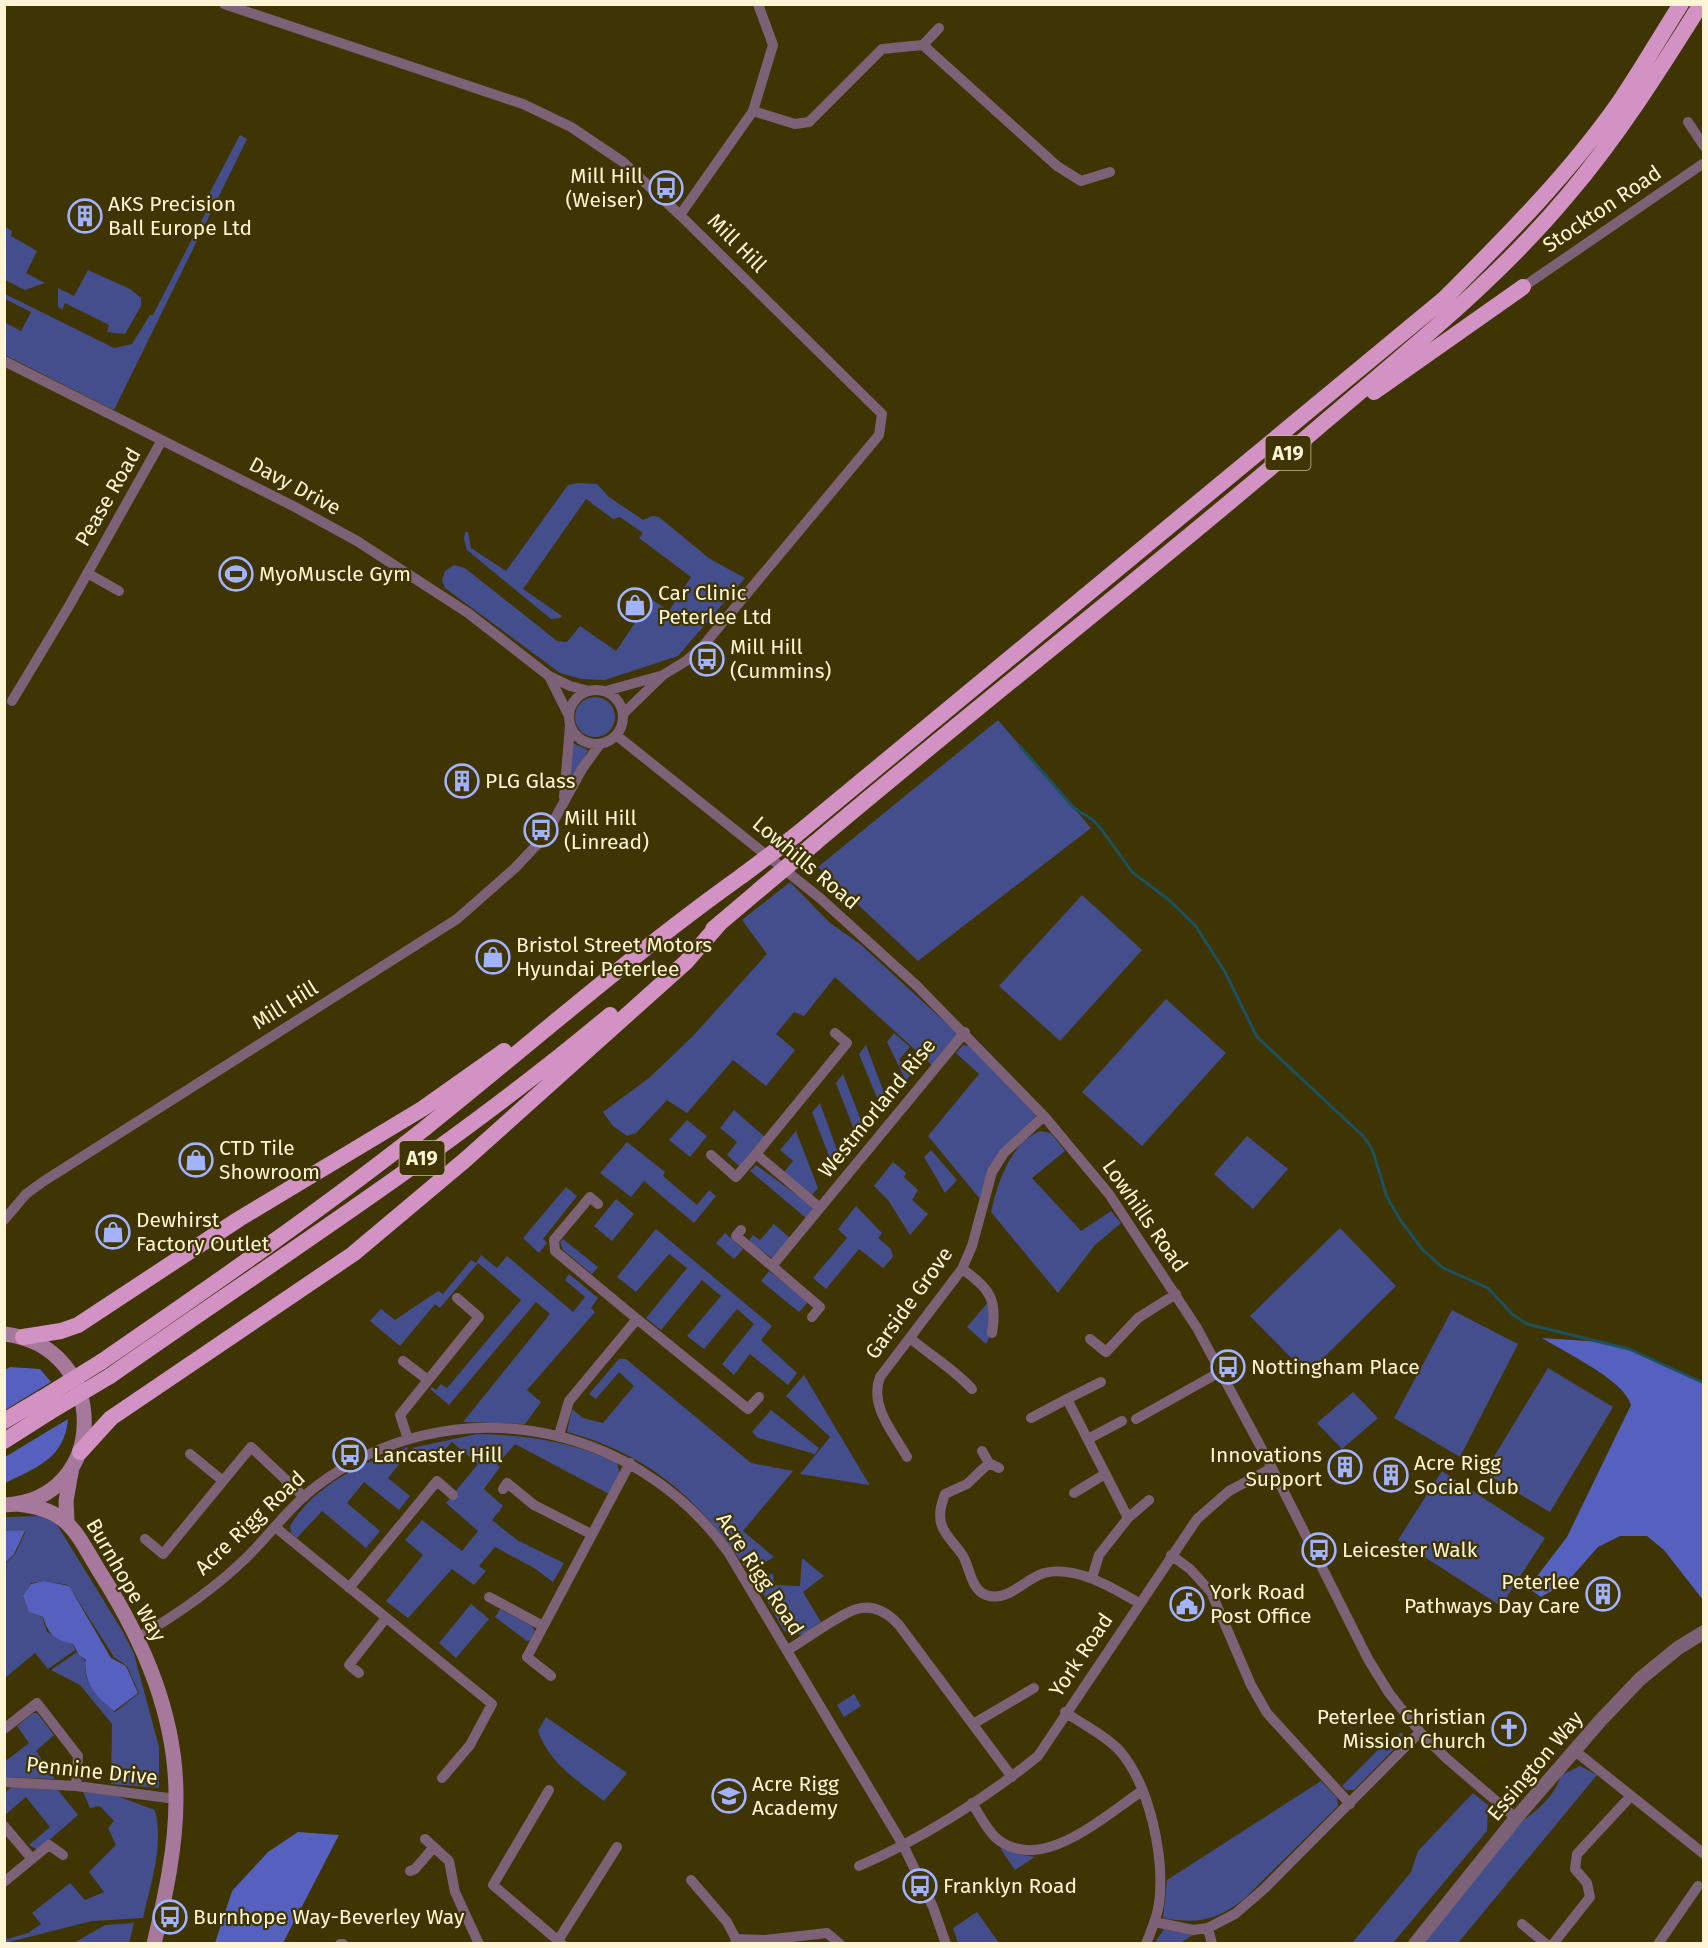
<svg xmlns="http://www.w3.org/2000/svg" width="1708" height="1948" font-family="'Fira Sans',sans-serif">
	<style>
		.green { fill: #454e8c }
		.forest { fill: #5661bf }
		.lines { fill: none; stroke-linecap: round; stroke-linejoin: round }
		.stream { stroke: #1c515d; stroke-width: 3 }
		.minor { stroke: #7d6177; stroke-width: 10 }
		.tertiary { stroke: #7d6177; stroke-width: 14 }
		.secondary { stroke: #a6789b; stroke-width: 15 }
		.trunk { stroke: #d292c4; stroke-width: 16 }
		.trunk-bridge { stroke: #d292c4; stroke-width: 16 }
		.labels { text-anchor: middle; stroke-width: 4.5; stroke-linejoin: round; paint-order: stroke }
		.shield { fill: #3f3403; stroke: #c5bb96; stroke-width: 1.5 }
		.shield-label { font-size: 20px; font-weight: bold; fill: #fef5d5 }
		.poi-label { font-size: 21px; fill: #fef5d5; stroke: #3f3403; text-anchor: start }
		.street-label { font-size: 21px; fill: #fef5d5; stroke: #3f3403 }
	</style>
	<rect width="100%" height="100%" fill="#3f3403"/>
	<path class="green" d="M240,135L247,139L114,410L5,355L4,322L21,331L31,312L5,299V294L114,348L132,344L150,315H153L211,202L210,192Z
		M5,227L12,231L11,236L37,251L26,273L45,283L25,290L5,280Z
		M88,270L130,289L141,298V306L125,334L107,332L109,325L65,303L62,310L58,306V288L74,296Z
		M578,483L597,484L609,497L643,520L652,516L659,517L710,559L745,578L678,656L605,680L581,679L560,673L445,588L442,580L445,571L454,565L465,568L557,641L567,642L580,626L616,651L651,599L669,611L691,577L639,538L643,533L620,517L613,519L586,499L523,589L562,616L560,618L551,619L546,615L467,550L464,539L465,532H468L471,548L506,571L568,485Z
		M575 717a20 20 0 1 1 40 0a20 20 0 1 1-40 0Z
		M998,720L1091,828L918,961L818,867Z
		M573,743L588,750L572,781L570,780Z
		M790,882L830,923L860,944L958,1034L932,1065L835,977L804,1016L794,1012L776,1034L795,1050L766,1086L733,1060L687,1113L667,1100L636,1133L627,1136L613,1126L603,1112L649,1078L693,1036L767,954L742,920Z
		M1082,895L1142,950L1060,1041L999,986Z
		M1166,999L1226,1053L1142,1146L1082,1092Z
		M894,1033L910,1047L899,1060L913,1072L906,1081L887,1042Z
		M866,1045L888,1103L882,1110L859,1054Z
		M963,1045L974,1047L1038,1114L1002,1150L980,1199L928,1136L979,1074L956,1053Z
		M843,1074L865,1131L858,1140L836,1083Z
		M820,1103L841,1161L834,1169L812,1112Z
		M734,1110L765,1137L739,1166L727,1155L737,1142L720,1128Z
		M687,1120L707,1136L690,1157L669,1140Z
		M796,1131L818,1188L811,1196L784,1172L793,1161L780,1150Z
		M1040,1131L1051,1133L1065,1151L1032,1178L1081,1231L1111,1211L1121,1223L1095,1245L1058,1293L991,1212C998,1182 1009,1145 1040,1131Z
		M1247,1136L1288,1169L1253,1209L1214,1174Z
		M627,1142L665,1172L663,1176L697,1205L709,1190L716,1196L694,1223L644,1181L631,1197L600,1173Z
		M931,1150L957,1180L945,1193L924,1157Z
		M893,1162L906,1173L904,1177L918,1190L912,1200L928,1214L910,1235L888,1200L874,1186Z
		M756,1165L808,1203L814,1209L806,1218L750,1171Z
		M566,1187L577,1196L543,1239L547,1243L539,1253L523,1238Z
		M616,1199L634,1214L612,1241L594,1226Z
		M856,1206L882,1233L878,1238L891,1249L893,1257L883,1268L859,1249L826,1289L813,1278L847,1238L838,1229Z
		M774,1224L790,1238L772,1258L750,1243V1239L753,1235L760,1240Z
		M1340,1228L1396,1286L1307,1374L1250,1316Z
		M656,1229L772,1326L761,1340L797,1373L788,1385L750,1354L734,1375L722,1364L754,1324L737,1309L704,1349L687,1336L721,1296L702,1280L661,1330L646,1318L687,1268L669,1254L636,1292L617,1277Z
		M725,1233L743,1249L734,1259L716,1243Z
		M563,1239L598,1267L592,1274L563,1250L560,1242Z
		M481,1255L497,1268L507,1256L573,1312L585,1297L565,1280L569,1274L598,1298L591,1308L595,1312L527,1390L541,1402L525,1424L463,1422L550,1314L536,1302L449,1405L430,1389L432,1387L436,1390L441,1384L447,1388L521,1300L478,1263L440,1308L435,1304L400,1346L370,1321L381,1309L395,1320L438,1291L443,1294L471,1260L476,1263Z
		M769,1271L808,1302L799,1312L761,1281Z
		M989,1301L990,1336L986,1344L967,1327Z
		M1452,1310L1518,1344L1460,1457L1394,1418Z
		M619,1359H626L751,1463L793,1471L743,1531L774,1557L752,1570L746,1569C700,1500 649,1454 567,1432L572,1409L583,1418L603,1423L634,1386L619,1372L596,1399L589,1394Z
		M1548,1368L1613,1407L1550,1512L1484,1473Z
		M804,1375L869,1484V1485L800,1474L830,1437L786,1396Z
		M1353,1392L1378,1418L1342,1449L1317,1423Z
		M771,1410L819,1448L815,1454L758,1438L752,1432Z
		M477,1434C528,1435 571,1441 617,1463L620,1474L609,1494L515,1444L497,1465L500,1467L484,1489L503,1506L492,1520L517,1540L564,1563L553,1582L534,1568L495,1547L479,1566L486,1571L474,1585L452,1569L408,1618L386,1601L423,1555L405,1540L422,1520L462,1551L478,1531L446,1503L478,1464L452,1442L430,1465L412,1448Z
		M408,1447L405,1457L388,1478L410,1496L399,1510L364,1482L347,1503L380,1531L366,1548L322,1511L297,1538L291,1533L290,1526C314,1485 365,1461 408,1447Z
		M1442,1471L1545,1538L1501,1606L1398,1540Z
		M40,1516L56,1523L123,1632L134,1654L159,1747V1788L111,1784L112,1724L80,1685L51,1670L77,1652L86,1662C82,1684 99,1699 115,1712L139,1693L127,1666L114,1657L68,1585L44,1581L31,1583L23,1597L30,1612L42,1617L47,1632L72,1643L75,1650L48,1669L35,1653L5,1678V1564L15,1554L26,1531H5V1517Z
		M802,1558L824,1576L803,1592L821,1622L803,1635L784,1631L758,1585C761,1578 765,1574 773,1574L774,1585L800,1586Z
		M471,1604L489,1619L456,1658L439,1643Z
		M500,1609L532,1626L535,1631L531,1640L527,1641L495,1617Z
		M854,1694L861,1706L844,1717L837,1705Z
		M33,1713H37L54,1735L36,1751L55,1779L5,1777V1758L7,1760L29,1743L17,1726Z
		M546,1717L627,1773L604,1801C577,1780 550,1764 538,1731Z
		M1402,1732L1404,1739L1354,1790H1346L1342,1786L1382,1746Z
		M1580,1766L1597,1775L1458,1943L1421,1944L1521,1822C1539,1809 1555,1796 1561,1775Z
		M1321,1781L1337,1798L1338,1806L1244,1899C1216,1921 1197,1924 1163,1918L1167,1880Z
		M12,1787L58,1790L78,1815L38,1850L29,1845L50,1827L26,1797L5,1815L4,1793Z
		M83,1792L117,1796L155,1810C164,1846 151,1882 143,1918L92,1921L5,1943L4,1937L8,1939L28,1933L41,1924L32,1913L70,1883L85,1900L104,1892L89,1872L116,1845L108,1828L114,1821L100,1806L90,1808Z
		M1473,1793L1488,1805L1487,1831L1393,1943H1352L1411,1872L1418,1851Z
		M1000,1848L1017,1854L1035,1857L1015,1870Z
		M977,1912L999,1943H958L953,1928Z
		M134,1923L129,1943H74L105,1925Z
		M1164,1929L1193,1935L1180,1943L1154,1944Z"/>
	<path class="forest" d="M1542,1338L1602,1342L1629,1349L1703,1383V1600L1664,1550L1647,1536H1620L1598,1547L1567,1582L1541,1597L1528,1588L1567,1537L1631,1405C1624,1380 1566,1353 1542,1338Z
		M10,1367L40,1369L51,1382L5,1410V1370Z
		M68,1419C65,1458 36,1468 5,1483V1457Z
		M5,1531H25L14,1554L5,1563Z
		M44,1581L69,1586L111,1658L126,1666L138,1693L114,1711C97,1698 83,1684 86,1660L79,1655L73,1644C54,1639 49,1635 43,1617L29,1612L23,1596L31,1584Z
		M298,1832L339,1835L283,1943H215L232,1891L268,1852Z"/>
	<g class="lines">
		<path class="stream" d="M1020,746L1074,808L1093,820L1102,830L1132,872L1169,900L1195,925L1225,972L1257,1037L1363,1136L1372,1149L1387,1197L1401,1221L1422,1249L1443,1268L1488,1288L1512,1314L1527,1324L1629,1349L1704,1383"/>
		<path class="minor" d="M224,4L523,104L571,127L623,162L680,215L882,414L879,435L703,646L686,661L663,675L623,714
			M923,45L1057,166L1081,181L1110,172
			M753,111L795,124L809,122L882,49L923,45L939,28
			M1688,122L1704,146
			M680,215L753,111L773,45L758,4
			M1523,287L1704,163
			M4,361L295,507L357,541L468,613L549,676L570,686L589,691
			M87,573L119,591
			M549,676L569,716
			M569 717a27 27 0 1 1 54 0a27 27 0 1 1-54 0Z
			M606,691L660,676
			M12,701L69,606L162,440
			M616,735L820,898L917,986L1044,1116L1109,1194L1197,1328L1272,1468L1368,1659L1389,1693L1420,1732L1446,1758L1516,1818
			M564,797L570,726
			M711,1155L736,1177L756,1154
			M598,1204L590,1197L554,1240L555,1251L637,1319
			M820,1208L756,1154L847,1043L835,1033
			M4,1220L26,1194L44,1181L457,919L515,868L546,835L582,769L600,744
			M741,1230L736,1236L772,1266
			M962,1269C989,1287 998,1300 992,1333
			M812,1317L820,1307L772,1266L965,1032
			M910,1338C931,1356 954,1369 972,1389
			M1090,1339L1106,1352L1138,1318L1176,1294
			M403,1361L428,1380
			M1031,1418L1067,1399
			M1136,1419L1220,1372
			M559,1435L569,1401L637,1319L748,1409L759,1397
			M408,1439L400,1415L479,1317L457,1298
			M1088,1439L1122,1421
			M982,1451L989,1463
			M190,1454L223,1481
			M907,1457C893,1432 869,1406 880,1377L962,1269L972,1246L992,1172L1004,1153L1044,1116
			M999,1468L989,1463L967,1484L945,1494C941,1505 938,1515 942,1526C946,1537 957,1546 963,1556C970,1568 971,1590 986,1595C1008,1603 1024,1579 1044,1573C1076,1565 1113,1588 1139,1603
			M503,1489L507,1483L534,1505L591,1534
			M1074,1493L1105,1474
			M1128,1518L1149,1500
			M275,1527L492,1704L470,1745L442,1778
			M145,1539L163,1554L251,1447L304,1497
			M1171,1555L1190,1569L1211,1592L1251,1685L1267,1713L1350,1804
			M1092,1578L1099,1555L1128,1518L1067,1399L1101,1382
			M349,1588L437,1481L453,1495
			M489,1597L543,1626
			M139,1637C176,1615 214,1589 245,1559C269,1536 288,1508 314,1488C446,1385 633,1419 728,1552L903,1845L933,1907L946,1944
			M787,1651C802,1641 843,1612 857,1609C874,1604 888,1613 899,1625L1012,1777
			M359,1673L349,1665L386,1618
			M551,1676L527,1657L630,1463
			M1065,1712C1082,1724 1105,1735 1119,1750C1150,1785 1165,1858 1159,1904C1157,1918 1151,1931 1146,1944
			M973,1724L1034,1688
			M4,1729L37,1703L78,1756L76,1786
			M1575,1751L1704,1854
			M4,1782L76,1786L176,1799
			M549,1790L493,1885L562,1944
			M972,1803C979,1814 986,1828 995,1837C1039,1877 1104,1816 1142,1791
			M4,1826L32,1859L4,1882
			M425,1839L449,1861L455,1892L479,1944
			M32,1859L49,1845L63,1855
			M859,1866C920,1840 986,1798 1038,1756L1197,1519L1229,1491L1272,1468
			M410,1871L415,1869L434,1847
			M691,1880L727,1922L736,1939L735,1944
			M1155,1922L1193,1930L1208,1928L1235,1914L1265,1888L1420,1732
			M1522,1924L1546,1944
			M1208,1928L1212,1944
			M559,1939L617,1847
			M736,1939L765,1940L827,1933L840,1944
			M340,1944H343
			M1553,1944L1590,1897L1587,1883L1575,1869L1577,1854L1630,1797
			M1658,1944L1698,1886"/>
		<path class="tertiary" d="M1415,1944L1516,1818L1600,1721L1640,1679L1678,1648L1704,1632"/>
		<path class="secondary" d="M4,1334C112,1346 110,1501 4,1505
			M16,1504C70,1509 75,1532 101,1574C144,1642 177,1717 176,1800C176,1848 165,1897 154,1944
			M67,1520L66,1501L72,1467"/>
		<path class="trunk" d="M1374,392L1523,287
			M796,835L1444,299C1507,236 1569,174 1620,101C1641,70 1660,37 1681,4
			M815,843C984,700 1160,564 1328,419C1411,348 1497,280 1567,196C1618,136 1659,71 1701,4
			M713,929L759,890
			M23,1337L61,1331L78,1325L239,1219L422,1109L504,1051
			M101,1362C210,1287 320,1211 424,1129C530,1044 632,954 743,875
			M110,1376C278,1258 453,1147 610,1015
			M4,1421L41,1399
			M4,1441L48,1413
			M80,1452L111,1418L353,1254L465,1160L686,962L721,922"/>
		<path class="trunk-bridge" d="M743,875L796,835
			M759,890L815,843
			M41,1399L101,1362
			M48,1413L110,1376"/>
	</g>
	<defs>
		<symbol id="bus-ring" viewBox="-11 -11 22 22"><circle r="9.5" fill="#3f3403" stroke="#a3b2fd" stroke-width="1.5"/><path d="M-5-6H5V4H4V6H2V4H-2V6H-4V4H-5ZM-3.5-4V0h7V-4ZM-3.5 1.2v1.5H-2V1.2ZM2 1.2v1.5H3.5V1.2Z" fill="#a3b2fd"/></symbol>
		<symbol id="building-ring" viewBox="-11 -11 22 22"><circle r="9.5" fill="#3f3403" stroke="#a3b2fd" stroke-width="1.5"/><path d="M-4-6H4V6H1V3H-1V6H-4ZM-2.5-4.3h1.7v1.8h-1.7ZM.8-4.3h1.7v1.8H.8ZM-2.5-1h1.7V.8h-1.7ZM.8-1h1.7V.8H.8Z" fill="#a3b2fd"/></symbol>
		<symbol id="stadium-ring" viewBox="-11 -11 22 22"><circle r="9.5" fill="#3f3403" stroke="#a3b2fd" stroke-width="1.5"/><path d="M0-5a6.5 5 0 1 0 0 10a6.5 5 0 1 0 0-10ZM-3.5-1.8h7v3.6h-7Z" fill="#a3b2fd"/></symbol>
		<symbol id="shop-ring" viewBox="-11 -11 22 22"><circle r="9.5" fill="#3f3403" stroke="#a3b2fd" stroke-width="1.5"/><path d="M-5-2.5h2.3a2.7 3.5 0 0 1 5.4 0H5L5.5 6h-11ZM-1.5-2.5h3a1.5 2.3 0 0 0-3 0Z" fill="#a3b2fd"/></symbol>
		<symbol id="civic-ring" viewBox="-11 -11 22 22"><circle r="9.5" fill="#3f3403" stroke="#a3b2fd" stroke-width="1.5"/><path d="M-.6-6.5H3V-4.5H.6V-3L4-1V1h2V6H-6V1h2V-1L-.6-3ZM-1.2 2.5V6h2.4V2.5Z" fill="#a3b2fd"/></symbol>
		<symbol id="church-ring" viewBox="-11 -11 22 22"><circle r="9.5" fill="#3f3403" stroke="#a3b2fd" stroke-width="1.5"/><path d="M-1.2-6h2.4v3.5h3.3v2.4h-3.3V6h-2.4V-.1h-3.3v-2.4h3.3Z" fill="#a3b2fd"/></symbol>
		<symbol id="school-ring" viewBox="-11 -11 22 22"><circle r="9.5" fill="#3f3403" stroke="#a3b2fd" stroke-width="1.5"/><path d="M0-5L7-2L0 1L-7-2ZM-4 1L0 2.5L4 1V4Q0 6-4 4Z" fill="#a3b2fd"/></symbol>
	</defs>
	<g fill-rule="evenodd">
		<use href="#bus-ring" x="647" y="169" width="38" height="38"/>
		<use href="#building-ring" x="66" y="197" width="38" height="38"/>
		<use href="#stadium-ring" x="217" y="555" width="38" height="38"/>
		<use href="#shop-ring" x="616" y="586" width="38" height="38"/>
		<use href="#bus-ring" x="688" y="640" width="38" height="38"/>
		<use href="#building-ring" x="443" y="762" width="38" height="38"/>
		<use href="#bus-ring" x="522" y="811" width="38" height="38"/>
		<use href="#shop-ring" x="474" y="938" width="38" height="38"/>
		<use href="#shop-ring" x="177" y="1141" width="38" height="38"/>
		<use href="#shop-ring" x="94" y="1213" width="38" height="38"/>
		<use href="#bus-ring" x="1209" y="1348" width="38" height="38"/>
		<use href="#bus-ring" x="331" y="1436" width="38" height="38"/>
		<use href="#building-ring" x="1326" y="1448" width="38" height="38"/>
		<use href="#building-ring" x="1372" y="1456" width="38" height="38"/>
		<use href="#bus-ring" x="1300" y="1531" width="38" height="38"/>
		<use href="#building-ring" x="1584" y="1575" width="38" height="38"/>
		<use href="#civic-ring" x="1168" y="1585" width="38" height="38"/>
		<use href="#church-ring" x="1490" y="1710" width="38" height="38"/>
		<use href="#school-ring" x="710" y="1777" width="38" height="38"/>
		<use href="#bus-ring" x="901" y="1867" width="38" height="38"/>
		<use href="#bus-ring" x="151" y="1898" width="38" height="38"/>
	</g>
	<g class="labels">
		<g class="shield">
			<rect x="1265.5" y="436" width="45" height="34" rx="4.5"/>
			<rect x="399.5" y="1141" width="45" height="34" rx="4.5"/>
		</g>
		<g class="shield-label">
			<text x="1288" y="460">A19</text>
			<text x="422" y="1165">A19</text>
		</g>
		<g class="poi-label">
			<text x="643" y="183" text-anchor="end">Mill Hill<tspan x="643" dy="24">(Weiser)</tspan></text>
			<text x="108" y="211">AKS Precision<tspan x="108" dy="24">Ball Europe Ltd</tspan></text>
			<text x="259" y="581">MyoMuscle Gym</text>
			<text x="658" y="600">Car Clinic<tspan x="658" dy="24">Peterlee Ltd</tspan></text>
			<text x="730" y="654">Mill Hill<tspan x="730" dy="24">(Cummins)</tspan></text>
			<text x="485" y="788">PLG Glass</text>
			<text x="564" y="825">Mill Hill<tspan x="564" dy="24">(Linread)</tspan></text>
			<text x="516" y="952">Bristol Street Motors<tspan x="516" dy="24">Hyundai Peterlee</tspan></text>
			<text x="219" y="1155">CTD Tile<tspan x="219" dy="24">Showroom</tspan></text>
			<text x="136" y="1227">Dewhirst<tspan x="136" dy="24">Factory Outlet</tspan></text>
			<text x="1251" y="1374">Nottingham Place</text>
			<text x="373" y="1462">Lancaster Hill</text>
			<text x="1322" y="1462" text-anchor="end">Innovations<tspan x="1322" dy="24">Support</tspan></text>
			<text x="1414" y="1470">Acre Rigg<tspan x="1414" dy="24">Social Club</tspan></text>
			<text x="1342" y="1557">Leicester Walk</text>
			<text x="1580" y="1589" text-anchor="end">Peterlee<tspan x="1580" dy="24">Pathways Day Care</tspan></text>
			<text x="1210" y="1599">York Road<tspan x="1210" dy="24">Post Office</tspan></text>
			<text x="1486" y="1724" text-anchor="end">Peterlee Christian<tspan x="1486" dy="24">Mission Church</tspan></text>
			<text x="752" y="1791">Acre Rigg<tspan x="752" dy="24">Academy</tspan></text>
			<text x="943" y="1893">Franklyn Road</text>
			<text x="193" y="1924">Burnhope Way-Beverley Way</text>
		</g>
		<g class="street-label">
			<text transform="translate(1602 209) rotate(-34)" y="7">Stockton Road</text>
			<text transform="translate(737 243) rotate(45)" y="7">Mill Hill</text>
			<text transform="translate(295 486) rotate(28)" y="7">Davy Drive</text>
			<text transform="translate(108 497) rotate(-60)" y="7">Pease Road</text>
			<text transform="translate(806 863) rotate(40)" y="7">Lowhills Road</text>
			<text transform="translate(285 1005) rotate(-32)" y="7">Mill Hill</text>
			<text transform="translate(877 1108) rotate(-51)" y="7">Westmorland Rise</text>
			<text transform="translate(1145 1216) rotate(55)" y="7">Lowhills Road</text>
			<text transform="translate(909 1303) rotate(-54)" y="7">Garside Grove</text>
			<text transform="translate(250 1523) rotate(-43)" y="7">Acre Rigg Road</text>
			<text transform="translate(760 1574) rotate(57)" y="7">Acre Rigg Road</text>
			<text transform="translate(126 1580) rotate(60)" y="7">Burnhope Way</text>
			<text transform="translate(1081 1655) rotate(-56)" y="7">York Road</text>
			<text transform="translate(1535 1766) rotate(-50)" y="7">Essington Way</text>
			<text transform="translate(92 1771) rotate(6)" y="7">Pennine Drive</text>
		</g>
	</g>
	<rect width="1708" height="1948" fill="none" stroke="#fef5d5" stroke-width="12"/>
</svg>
